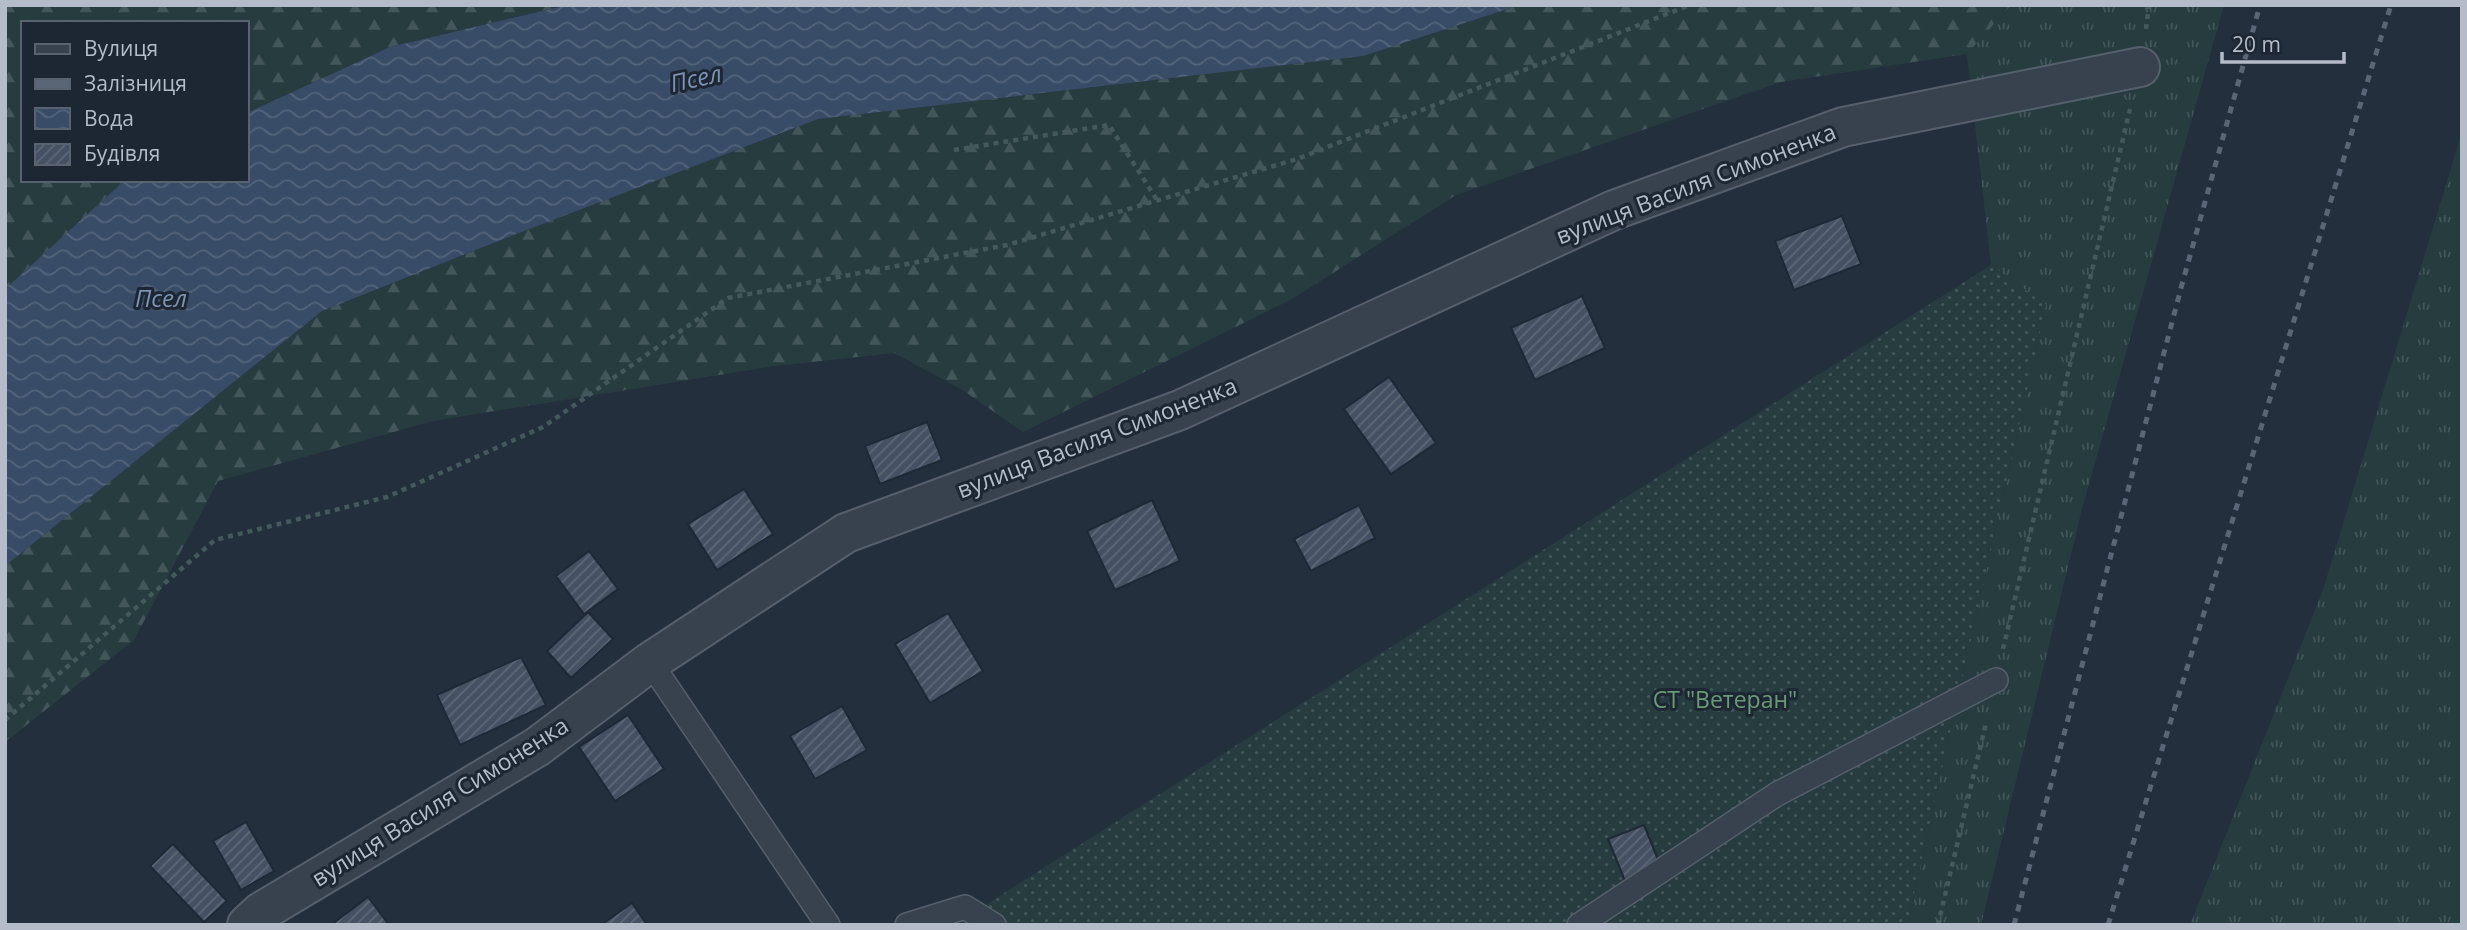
<svg xmlns="http://www.w3.org/2000/svg" width="2467" height="930" font-family="'Open Sans',sans-serif">
	<style>
		.grass { fill: url(#grass-tufts) }
		.forest { fill: url(#forest-firs) }
		.garden { fill: url(#garden-dots) }
		.water { fill: url(#water-waves) }
		.building { fill: url(#building-hatch); stroke: #1f2835; stroke-width: 2 }
		.lines { fill: none; stroke-linecap: round; stroke-linejoin: round }
		.service-casing { stroke: #565f6c; stroke-width: 26 }
		.minor-casing { stroke: #565f6c; stroke-width: 42 }
		.path { stroke: #44595c; stroke-width: 4.5; stroke-dasharray: 5 5; stroke-linecap: butt }
		.service { stroke: #38414e; stroke-width: 23 }
		.minor { stroke: #38414e; stroke-width: 38 }
		.rail { stroke: #5a6575; stroke-width: 5; stroke-dasharray: 7 7; stroke-linecap: butt }
		.labels { text-anchor: middle; stroke-width: 6; stroke-linejoin: round; paint-order: stroke }
		.street-label { font-size: 23px; fill: #b4bcc9; stroke: #1d2633 }
		.park-label { font-size: 23px; fill: #6b9a76; stroke: #1d2633 }
		.water-label { font-size: 24px; font-style: italic; fill: #7c92b1; stroke: #1d2633 }
	</style>
	<defs>
		<pattern id="grass-tufts" width="24" height="20" patternUnits="userSpaceOnUse" patternTransform="scale(1.75)"><rect width="24" height="20" fill="#263c3f"/><path d="M3 7l-1-3M5 7V3M7 7l1-3M15 17l-1-3M17 17v-4M19 17l1-3" fill="none" stroke="#435659"/></pattern>
		<pattern id="forest-firs" width="22" height="20" patternUnits="userSpaceOnUse" patternTransform="scale(1.75)"><rect width="22" height="20" fill="#263c3f"/><path d="M5 1l3.5 6h-7zM16 11l3.5 6h-7z" fill="#435659"/></pattern>
		<pattern id="garden-dots" width="8" height="8" patternUnits="userSpaceOnUse" patternTransform="scale(1.75)"><rect width="8" height="8" fill="#263c3f"/><path d="M2 2h.1M6 6h.1" fill="none" stroke="#435659" stroke-width="1.8" stroke-linecap="round"/></pattern>
		<pattern id="water-waves" width="16" height="10" patternUnits="userSpaceOnUse" patternTransform="scale(1.75)"><rect width="16" height="10" fill="#394c67"/><path d="M0 5q4-4 8 0t8 0" fill="none" stroke="#53647b"/></pattern>
		<pattern id="building-hatch" width="6" height="6" patternUnits="userSpaceOnUse" patternTransform="scale(1.75)"><rect width="6" height="6" fill="#455162"/><path d="M-1 1l2-2M0 6l6-6M5 7l2-2" fill="none" stroke="#5d6877"/></pattern>
	</defs>
	<rect width="100%" height="100%" fill="#242f3e"/>
	<path class="grass" d="M2011,5H2224L2082,509L1981,925H1907L2046,305L1991,265L1967,54Z
		M2462,132V925H2190L2323,590Z"/>
	<path class="forest" d="M5,5H567L390,47L247,113V23H23V180H125L5,289Z
		M1520,5H2011L1967,54L1781,82L1456,195L1292,299L1023,432L961,389L894,353L775,366L433,421L218,481L134,640L5,742V566L322,311L511,236L818,119L1363,56Z"/>
	<path class="garden" d="M1991,265L2046,305L1907,925H954Z"/>
	<path class="water" d="M567,5H1520L1363,56L818,119L511,236L322,311L5,566V289L125,180H247V113L390,47Z"/>
	<path class="building" d="M1842,216L1861,264L1794,290L1775,241Z
		M1582,296L1605,348L1535,380L1511,328Z
		M1389,377L1436,443L1391,474L1344,409Z
		M927,422L942,460L880,484L865,446Z
		M744,489L773,534L717,570L688,524Z
		M1152,500L1180,561L1115,590L1087,531Z
		M1359,505L1375,538L1311,571L1294,539Z
		M589,551L618,589L584,614L556,576Z
		M588,612L613,639L571,678L547,651Z
		M948,613L983,671L930,703L895,644Z
		M521,657L546,705L460,745L437,695Z
		M842,706L867,750L815,779L790,736Z
		M628,715L664,769L615,801L579,747Z
		M246,822L274,871L241,890L213,841Z
		M1644,825L1661,867L1625,881L1608,839Z
		M173,844L227,901L204,922L150,866Z
		M368,897L389,925H331Z
		M632,903L647,925H601Z"/>
	<g class="lines">
		<defs>
			<path id="service" d="M650,662L828,925
				M907,925L965,907L994,925
				M1579,925L1777,794L1996,680"/>
			<path id="minor" d="M247,925L261,912L537,747L650,662L846,533L1180,410L1614,210L1843,127L2140,67"/>
		</defs>
		<use href="#service" class="service-casing"/>
		<use href="#minor" class="minor-casing"/>
		<path class="path" d="M2146,29L2149,5
			M954,150L1109,125L1157,200
			M2003,649L2130,109
			M5,720L215,540L387,497L543,427L728,298L1007,245L1297,159L1690,5
			M1938,925L1986,723"/>
		<use href="#service" class="service"/>
		<use href="#minor" class="minor"/>
		<path class="rail" d="M2014,925L2181,288L2260,5
			M2108,925L2391,5"/>
	</g>
	<g class="labels">
		<g class="street-label">
			<text transform="translate(1696 184) rotate(-21)" y="8">вулиця Василя Симоненка</text>
			<text transform="translate(1097 438) rotate(-21)" y="8">вулиця Василя Симоненка</text>
			<text transform="translate(440 802) rotate(-32)" y="8">вулиця Василя Симоненка</text>
		</g>
		<g class="park-label">
			<text x="1725" y="708">СТ "Ветеран"</text>
		</g>
		<g class="water-label">
			<text transform="translate(696 79) rotate(-12)" y="8">Псел</text>
			<text x="161" y="307">Псел</text>
		</g>
	</g>
	<rect width="2467" height="930" fill="none" stroke="#b4bcc9" stroke-width="14"/>
	<rect x="21" y="21" width="228" height="161" fill="#1d2633" stroke="#59626f" stroke-width="2"/>
	<rect x="35" y="44" width="35" height="10" fill="#38414e" stroke="#59626f" stroke-width="2"/>
	<text x="84" y="56" font-size="21" fill="#b4bcc9">Вулиця</text>
	<rect x="35" y="79" width="35" height="10" fill="#5a6575" stroke="#59626f" stroke-width="2"/>
	<text x="84" y="91" font-size="21" fill="#b4bcc9">Залізниця</text>
	<rect x="35" y="108" width="35" height="21" fill="url(#water-waves)" stroke="#59626f" stroke-width="2"/>
	<text x="84" y="126" font-size="21" fill="#b4bcc9">Вода</text>
	<rect x="35" y="144" width="35" height="21" fill="url(#building-hatch)" stroke="#59626f" stroke-width="2"/>
	<text x="84" y="161" font-size="21" fill="#b4bcc9">Будівля</text>
	<path d="M2222 52v10h122v-10" fill="none" stroke="#b4bcc9" stroke-width="3.5"/>
	<text x="2232" y="52" font-size="21" fill="#b4bcc9" stroke="#1d2633" stroke-width="5" paint-order="stroke">20 m</text>
</svg>
